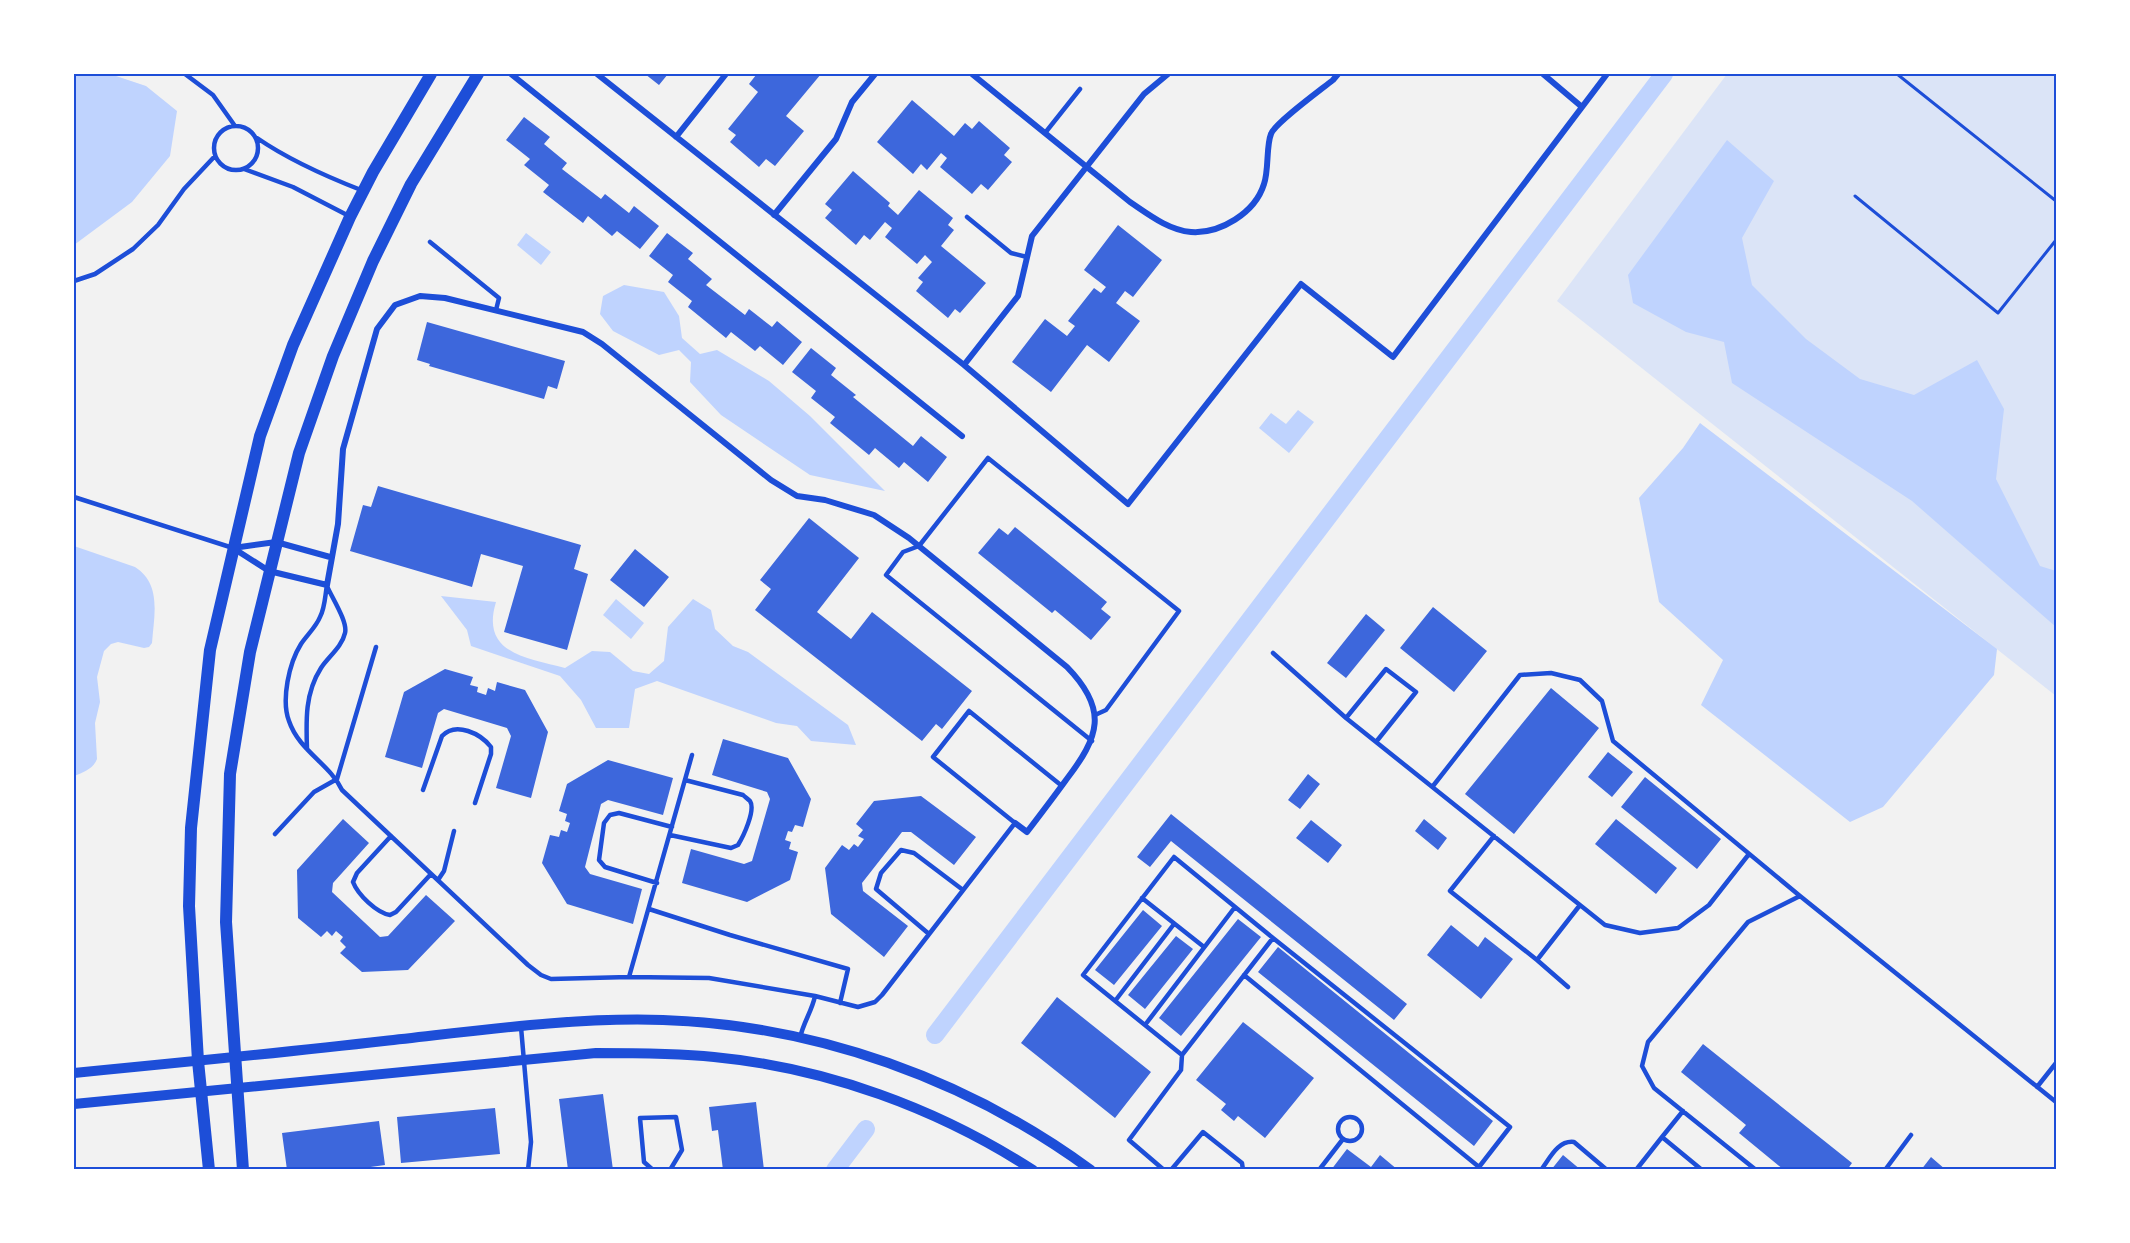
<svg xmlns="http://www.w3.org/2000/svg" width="2130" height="1243" font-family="'Fira Sans Condensed',sans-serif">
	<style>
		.green { fill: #dbe4f7 }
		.water { fill: #bfd3fe }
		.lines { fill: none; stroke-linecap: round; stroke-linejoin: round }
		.canal { stroke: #bfd3fe; stroke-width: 18 }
		.building { fill: #3d67dc }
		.path { stroke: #1d4ed8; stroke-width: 3 }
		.service { stroke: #1d4ed8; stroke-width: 4.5 }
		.minor { stroke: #1d4ed8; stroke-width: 6 }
		.tertiary { stroke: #1d4ed8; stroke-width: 10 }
		.secondary { stroke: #1d4ed8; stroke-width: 12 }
		.neatline { fill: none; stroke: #1d4ed8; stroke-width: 2 }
	</style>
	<rect width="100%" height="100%" fill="#f2f2f2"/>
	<path class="green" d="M1727,74H2056V696L1557,301Z"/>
	<path class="water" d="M74,74H110L146,86L177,111L170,156L132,202L74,245Z
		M1727,140L1774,181L1742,238L1752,285L1806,339L1860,379L1914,395L1977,360L2004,409L1996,479L2040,566L2056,571V627L1912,501L1732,383L1724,342L1686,332L1633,303L1628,275Z
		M526,233L551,252L541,265L517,245Z
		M624,285L664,292L679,316L682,338L700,354L717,350L769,381L810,416L885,491L810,475L721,415L690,382L691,362L679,350L659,355L613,331L600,314L603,296Z
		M1298,410L1314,422L1289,453L1259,428L1271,413L1286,424Z
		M1700,423L1997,649L1994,675L1883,807L1850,822L1701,705L1723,660L1659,602L1639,498L1683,448Z
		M74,546L135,567C162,584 154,616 152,643L149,647L144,648L118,642L111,644L104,651L97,677L100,702L95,723L97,759C93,769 84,772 74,776Z
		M441,596L496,602C480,654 528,658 565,668L592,651L610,652L633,671L649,674L664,661L668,627L693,599L711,610L715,629L733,646L748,652L848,725L856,745L811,741L797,726L776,723L657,681L635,689L629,728H596L581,700L560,676L471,646L467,630Z
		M616,599L644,623L631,639L603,615Z"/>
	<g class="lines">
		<path class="canal" d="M935,1035L1664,74
			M835,1170L866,1129"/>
	</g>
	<path class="building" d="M645,74H668L659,85Z
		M754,74H821L786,116L804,131L775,166L766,159L759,167L730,142L736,135L728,129L758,92L749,84L756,75Z
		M912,100L954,136L965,123L972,129L979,121L1010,148L1004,155L1012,162L988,190L981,184L972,194L940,167L947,158L941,153L927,170L921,164L913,174L877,142Z
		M524,117L550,137L544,144L567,163L562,169L601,199L605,194L629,213L634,206L659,226L640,249L617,231L612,236L588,216L583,223L543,192L549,185L524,165L530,159L506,140Z
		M853,171L890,203L888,206L898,215L919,190L953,218L948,225L954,230L941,246L986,283L960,313L955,309L948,318L916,291L923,282L918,278L932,262L925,255L917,264L885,237L892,228L885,222L870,240L864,235L856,245L825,218L832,210L825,204Z
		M1118,225L1162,260L1133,297L1125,291L1116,303L1140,321L1109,362L1087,345L1051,392L1012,362L1045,319L1067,336L1075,326L1068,321L1094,288L1101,293L1106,287L1084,270Z
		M667,233L693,253L688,259L712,279L706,285L745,315L749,309L772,327L777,321L802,342L783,365L760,346L755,351L731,332L726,338L688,307L692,301L668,282L673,275L649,256Z
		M427,322L565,361L557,389L548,386L544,399L429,366L430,364L417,360Z
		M811,348L836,368L831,375L856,395L853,397L913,446L921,436L947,457L928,482L904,462L899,468L875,448L869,455L830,423L835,417L811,398L816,391L792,372Z
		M378,486L581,545L574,569L588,574L567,650L504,632L523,566L481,554L472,587L350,551L363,505L371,507Z
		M809,518L859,558L817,612L851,639L872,612L972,691L942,729L936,724L922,741L755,610L771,589L760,580Z
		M1015,527L1107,602L1101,609L1111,617L1091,640L1055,610L1052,613L978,553L999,528L1008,535Z
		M635,549L669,577L644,607L610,580Z
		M1433,607L1487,651L1454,692L1400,648Z
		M1366,614L1385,630L1346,678L1327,663Z
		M445,669L473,677L470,685L478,687L477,692L486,695L488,688L495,691L497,682L525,690L548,732L531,798L496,788L511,736L507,728L444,709L438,713L422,768L385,757L404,692Z
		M1551,688L1599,728L1514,834L1465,794Z
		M723,739L788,758L811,799L803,827L795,825L792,832L788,831L785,840L791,842L789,849L798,852L790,880L747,902L682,883L691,849L744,864L752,861L770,799L767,792L712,775Z
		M1608,752L1633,772L1612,797L1588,777Z
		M608,760L673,778L663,815L608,800L601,804L585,867L590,874L642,889L633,924L567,904L542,863L550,835L559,837L561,830L567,832L570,823L565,821L567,814L559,811L567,784Z
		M1308,774L1320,784L1300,809L1288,800Z
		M1645,777L1721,839L1697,869L1621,807Z
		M921,796L976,837L954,865L911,832H902L862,883L863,891L908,926L884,957L831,914L825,868L842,845L849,850L854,844L858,847L864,839L858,836L863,830L856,824L874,801Z
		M1171,814L1407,1004L1394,1020L1171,841L1150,867L1137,857Z
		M343,819L369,843L333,883L332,892L380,937L388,936L426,895L455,921L408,970L362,972L340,953L346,947L340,941L343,937L336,931L332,936L327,931L321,937L298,918L297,870Z
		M1424,819L1447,838L1438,850L1415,831Z
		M1616,819L1677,868L1656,894L1595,844Z
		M1311,820L1342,845L1328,863L1296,838Z
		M1143,910L1162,926L1114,985L1095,970Z
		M1238,919L1261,937L1181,1036L1159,1018Z
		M1451,925L1478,947L1485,937L1513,959L1481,999L1427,955Z
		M1176,936L1193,949L1145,1009L1128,995Z
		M1278,947L1493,1121L1474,1146L1258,972Z
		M1057,997L1151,1072L1115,1118L1021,1043Z
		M1243,1022L1314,1078L1265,1138L1238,1116L1234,1121L1221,1110L1226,1104L1196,1080Z
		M1703,1044L1852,1163L1847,1170H1784L1739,1133L1746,1125L1681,1072Z
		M603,1094L613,1170H568L559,1099Z
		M756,1102L764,1170H723L718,1130L712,1131L709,1107Z
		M495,1108L500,1154L401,1163L397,1117Z
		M379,1121L385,1165L349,1170H287L282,1133Z
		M1347,1149L1371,1167L1380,1155L1398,1170H1331Z
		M1563,1155L1581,1170H1551Z
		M1931,1157L1946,1170H1921Z"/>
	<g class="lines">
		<path class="path" d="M1897,74L2056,201
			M1855,196L1998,313L2056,240"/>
		<path class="service" d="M185,74L213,95L235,126
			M214 148a22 22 0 1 1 44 0a22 22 0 1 1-44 0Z
			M1045,133L1080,89
			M257,138C289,160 325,176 361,190
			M244,169L293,187L349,216
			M967,217L1011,253L1027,257
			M430,242L499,298L496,310
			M74,281L95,274L133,249L158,225L184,189L215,156
			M74,497L233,548
			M327,585C325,596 325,608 320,617C316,627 307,635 301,644C289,663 281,700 289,721C299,751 330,764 342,790L528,965L541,975L551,979L629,977L709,978L815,996L858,1007L875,1002L882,995L1015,823L933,757L969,711L1062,786
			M1273,653L1346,718L1605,925L1640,933L1678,928L1709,905L1749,854
			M1346,718L1386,669L1416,692L1376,742
			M1092,741L886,575L903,552L919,546L988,458L1179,611L1106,710L1095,715
			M307,749C306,720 305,693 321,668C328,657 342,647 345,633C348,622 332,598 327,586
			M1433,786L1520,675L1551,673L1580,680L1602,701L1613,741L1800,896L2056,1102
			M423,790L442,736C456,721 481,734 491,747V754L475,803
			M275,834L314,792L337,779L376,647
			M670,835L731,848L738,845C743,837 756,810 750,801C749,800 744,796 743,795L685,780
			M391,836L357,873L353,882C358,895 377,913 390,915L396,912L431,874
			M1494,836L1450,891L1537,960
			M438,880L444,871L454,831
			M657,883L605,867L599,860L604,823L610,815L619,813L672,827
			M1142,898L1204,947
			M649,909L730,935L848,969L840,1003
			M929,934L876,889L881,873L901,850L914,853L963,890
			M629,977L692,755
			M1568,987L1537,960L1580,905
			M1115,1001L1174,924
			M1145,1025L1235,907
			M521,1027L531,1142L528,1170
			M800,1038C803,1023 812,1011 815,996
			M1182,1055L1083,975L1174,857L1273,938
			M2037,1087L2056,1063
			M1338 1129a12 12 0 1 1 24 0a12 12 0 1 1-24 0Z
			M1662,1137L1683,1111
			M653,1170L644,1162L640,1118L676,1117L682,1150L670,1170
			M1164,1170L1129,1140L1181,1070L1182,1055L1273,938L1510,1127L1479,1167L1244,975
			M1171,1170L1203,1132L1242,1163L1243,1170
			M1319,1170L1343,1139
			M1541,1170C1550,1158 1558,1140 1574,1142L1607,1170
			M1636,1170L1662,1137L1702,1170
			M1756,1170L1654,1088L1642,1066L1648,1042L1748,922L1800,896
			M1885,1170L1911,1135"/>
		<path class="minor" d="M511,74L962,436
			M597,74L964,365L1128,504L1301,284L1393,357L1607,74
			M972,74L1130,202C1148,214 1168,230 1191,232C1220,234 1255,213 1264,184C1269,170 1266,146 1271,134C1275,123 1322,89 1333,80L1338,74
			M1543,74L1582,107
			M676,137L726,74
			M774,215L836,139L852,102L875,74
			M964,365L1018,296L1032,236L1144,94L1168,74
			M233,548L269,571L327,585L338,524L343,449L377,329L395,305L420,296L445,298L583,332L602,344L771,480L797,496L825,500L874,515L909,538L1067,667C1109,710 1099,737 1066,780C1053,798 1040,815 1027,832L1015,823
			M233,548L276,542L330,557"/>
		<path class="tertiary" d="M74,1073C177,1063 280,1053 384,1041C476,1031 570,1017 663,1020C816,1025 967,1079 1091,1170
			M74,1104L596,1053C635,1053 675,1053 714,1057C827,1068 937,1108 1033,1170"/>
		<path class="secondary" d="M209,1170L198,1061L189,906L191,828L210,650L260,436L293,345L350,217L373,172L431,74
			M243,1170L226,922L230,774L250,652L299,453L333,356L373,261L411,184L478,74"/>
	</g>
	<rect width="2130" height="1243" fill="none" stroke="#ffffff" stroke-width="150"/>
	<rect x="75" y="75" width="1980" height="1093" class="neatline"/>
</svg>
